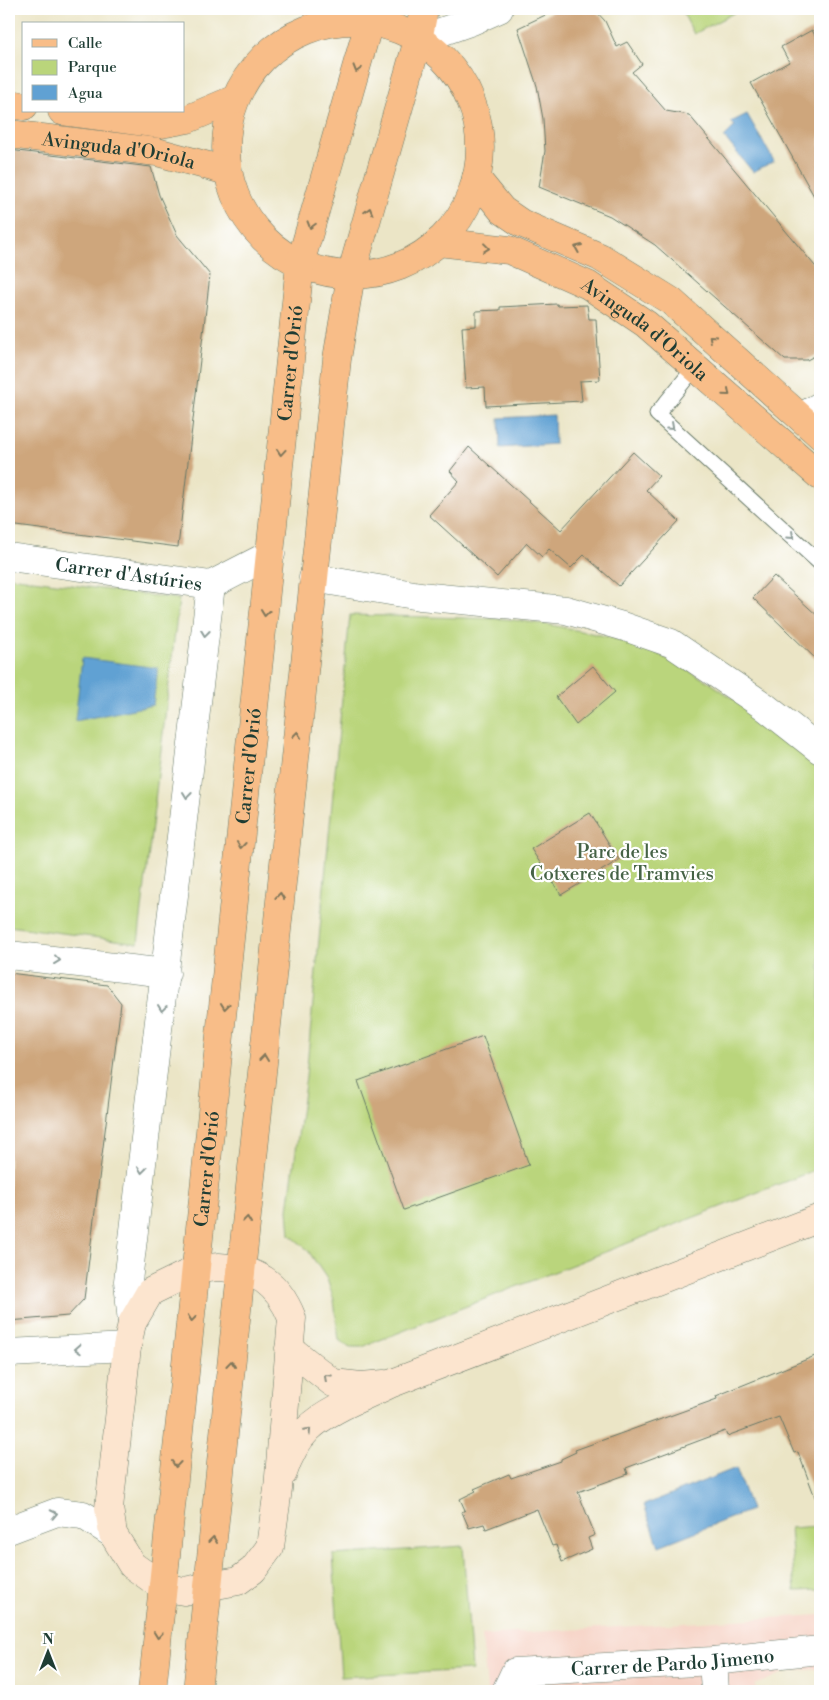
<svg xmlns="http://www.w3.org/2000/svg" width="829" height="1700" font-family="'Libre Bodoni',serif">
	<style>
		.built { fill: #f6d2c4 }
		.green { fill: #bad57b; stroke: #6c8958 }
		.water { fill: #60a1d3; stroke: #406f84 }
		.building { fill: #cea67b }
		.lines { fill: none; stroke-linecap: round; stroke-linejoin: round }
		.lane-casing { stroke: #667867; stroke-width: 17 }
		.street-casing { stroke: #667867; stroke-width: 29 }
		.secondary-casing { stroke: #667867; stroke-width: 29 }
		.primary-casing { stroke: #667867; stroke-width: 29 }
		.lane { stroke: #fff; stroke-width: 15 }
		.street { stroke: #fff; stroke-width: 28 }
		.secondary { stroke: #fce5cf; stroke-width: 28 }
		.primary { stroke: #f8bd88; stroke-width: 28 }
		.oneway { stroke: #81775a }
		.oneway2 { stroke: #8f9e9a }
		.oneway3 { stroke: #8e9182 }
		.labels { text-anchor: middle; stroke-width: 4.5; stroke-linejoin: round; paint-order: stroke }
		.street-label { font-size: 19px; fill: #1f3d34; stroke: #fff }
		.park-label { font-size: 19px; fill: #466346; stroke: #fff }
	</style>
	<rect width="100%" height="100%" fill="#fff"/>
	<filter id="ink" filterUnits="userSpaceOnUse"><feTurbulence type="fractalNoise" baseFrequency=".02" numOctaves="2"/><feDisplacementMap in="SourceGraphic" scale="10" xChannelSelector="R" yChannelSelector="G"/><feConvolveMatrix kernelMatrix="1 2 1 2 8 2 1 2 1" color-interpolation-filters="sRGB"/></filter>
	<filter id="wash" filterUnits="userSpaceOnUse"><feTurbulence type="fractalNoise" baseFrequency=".0096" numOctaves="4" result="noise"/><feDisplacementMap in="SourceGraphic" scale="20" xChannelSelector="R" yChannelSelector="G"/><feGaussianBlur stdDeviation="1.12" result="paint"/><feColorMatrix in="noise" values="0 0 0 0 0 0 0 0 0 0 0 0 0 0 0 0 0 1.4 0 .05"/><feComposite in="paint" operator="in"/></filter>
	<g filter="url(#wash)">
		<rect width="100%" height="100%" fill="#ebe5c6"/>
		<path class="built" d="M820,1615V1669L788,1671L755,1685L756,1691H487L482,1635Z"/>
		<path class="green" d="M681,9H741L694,34Z
			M9,577L179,599L138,943L9,926Z
			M350,615L506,619L551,625L605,636L649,649L709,682L767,722L820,770V1168L362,1347H349L339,1340L334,1300L327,1279L307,1249L290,1235L288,1210L306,1076Z
			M820,1526V1590L795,1591L790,1528Z
			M463,1546L472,1670L341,1677L333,1555Z"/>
		<path class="water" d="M747,114L774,161L753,172L724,137L735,126L731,122Z
			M554,415L555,444L500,448L499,418Z
			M82,658L158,668L153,705L75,721Z
			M736,1468L751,1510L659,1546L644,1505Z"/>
		<g id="blocks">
			<path class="building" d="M558,9H594L605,21L617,47L627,42L642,64L632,72L666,111L689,115L820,272V353L807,360H785L655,245L610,216L539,187L545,151L543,119L537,86L518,28Z
				M812,30L820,45V207L751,83L789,62L781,47Z
				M9,150L151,167L159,195L177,235L210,275L178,547L9,525Z
				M557,304L558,306L587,305L589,319H596L600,380L580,381L582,401L486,406L485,387L466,388L462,327L476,326V311L500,310V307Z
				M469,447L561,530L633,452L659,476L646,490L679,521L619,586L584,555L571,568L549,549L542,557L527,543L497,577L429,515L459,481L450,471Z
				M774,576L820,618V663L753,598Z
				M593,666L615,692L576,725L556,697Z
				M590,813L619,860L561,895L531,849Z
				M9,973L107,985L121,1003L84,1299L68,1316L9,1321Z
				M483,1036L529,1165L404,1210L358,1081Z
				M820,1354V1505H818L798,1452L794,1453L779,1417L727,1436L725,1431L626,1468L628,1474L578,1492L595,1535L588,1538L592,1549L562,1562L556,1545L552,1546L537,1509L486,1529L484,1524L469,1528L462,1512L465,1510L460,1499L476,1491L474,1489L509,1474L511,1478L561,1461V1459L576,1452L575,1450L717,1399L716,1396Z"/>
		</g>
	</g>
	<g filter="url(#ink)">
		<use href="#blocks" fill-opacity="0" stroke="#667867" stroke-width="1"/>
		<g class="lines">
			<defs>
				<path id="lane" d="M696,366L657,414L820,563"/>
				<g id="street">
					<path d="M418,40L472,21L499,9"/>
					<path d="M801,417L820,406"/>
					<path id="s1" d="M9,557L211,585L271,554"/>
					<path d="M313,578L420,596L566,610L622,626L671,643L764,706L820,750"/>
					<path d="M9,955L166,973"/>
					<path d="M132,1323L128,1281L211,585"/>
					<path d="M9,1353L127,1347"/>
					<path d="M9,1530L57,1512L83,1515L113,1534"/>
					<path d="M713,1661L715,1691"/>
					<path id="s2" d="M506,1691L515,1672L713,1661L820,1650"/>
				</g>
				<path id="secondary" d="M219,1267C257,1269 278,1283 292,1318L278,1489L270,1547L253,1570L238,1581L184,1591L163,1587L132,1565L113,1534L109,1508L127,1347L132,1323L150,1292L197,1269Z
					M289,1348L333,1383L361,1386L384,1384
					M283,1473C288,1458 296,1441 308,1429C327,1410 366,1396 390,1384L820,1218"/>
				<g id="primary">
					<circle cx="353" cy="148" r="127"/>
					<path d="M9,104L24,106"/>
					<path d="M62,111L161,124L188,119L235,99"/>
					<path id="s3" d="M9,134L157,152L227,171"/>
					<path d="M476,178L502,210L521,223L600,257L671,301L820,435"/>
					<path id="s4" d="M438,242L509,250L588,285L646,324L820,476"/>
					<path id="s5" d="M152,1691L300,264L373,9"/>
					<path d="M197,1691L337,359L351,275L418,40L424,9"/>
				</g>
			</defs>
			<use href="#lane" class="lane-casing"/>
			<use href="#street" class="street-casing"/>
			<use href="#secondary" class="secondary-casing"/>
			<use href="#primary" class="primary-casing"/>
			<use href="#lane" class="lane"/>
			<use href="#street" class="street"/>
			<use href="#secondary" class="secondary"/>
			<use href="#primary" class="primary"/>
		</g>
		<defs><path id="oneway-chevron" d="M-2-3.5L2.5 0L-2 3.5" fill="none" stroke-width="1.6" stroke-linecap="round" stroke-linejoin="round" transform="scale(1.25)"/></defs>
		<g class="oneway">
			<use href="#oneway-chevron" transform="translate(357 69) rotate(106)"/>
			<use href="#oneway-chevron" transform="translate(369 211) rotate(-74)"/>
			<use href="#oneway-chevron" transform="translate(311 225) rotate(106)"/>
			<use href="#oneway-chevron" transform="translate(486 248) rotate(7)"/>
			<use href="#oneway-chevron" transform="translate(578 248) rotate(-157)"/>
			<use href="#oneway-chevron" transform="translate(712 338) rotate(-138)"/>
			<use href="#oneway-chevron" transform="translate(727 393) rotate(41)"/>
			<use href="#oneway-chevron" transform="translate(281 452) rotate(95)"/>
			<use href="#oneway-chevron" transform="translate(265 613) rotate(96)"/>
			<use href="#oneway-chevron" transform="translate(297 735) rotate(-84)"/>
			<use href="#oneway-chevron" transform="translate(241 845) rotate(96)"/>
			<use href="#oneway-chevron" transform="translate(280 896) rotate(-84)"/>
			<use href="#oneway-chevron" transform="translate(225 1006) rotate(96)"/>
			<use href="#oneway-chevron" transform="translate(264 1058) rotate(-84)"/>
			<use href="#oneway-chevron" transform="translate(247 1220) rotate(-84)"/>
			<use href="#oneway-chevron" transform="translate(192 1318) rotate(96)"/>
			<use href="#oneway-chevron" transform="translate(231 1364) rotate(-84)"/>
			<use href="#oneway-chevron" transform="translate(176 1464) rotate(96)"/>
			<use href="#oneway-chevron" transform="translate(213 1540) rotate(-84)"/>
			<use href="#oneway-chevron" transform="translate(158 1635) rotate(96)"/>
		</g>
		<g class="oneway2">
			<use href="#oneway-chevron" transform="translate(671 427) rotate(42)"/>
			<use href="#oneway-chevron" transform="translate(791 536) rotate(42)"/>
			<use href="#oneway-chevron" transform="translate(205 633) rotate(97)"/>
			<use href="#oneway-chevron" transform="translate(187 795) rotate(97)"/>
			<use href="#oneway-chevron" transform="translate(57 960) rotate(7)"/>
			<use href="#oneway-chevron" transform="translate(162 1008) rotate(97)"/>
			<use href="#oneway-chevron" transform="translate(142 1170) rotate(97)"/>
			<use href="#oneway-chevron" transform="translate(78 1349) rotate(177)"/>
			<use href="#oneway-chevron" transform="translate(54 1514) rotate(-12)"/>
		</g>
		<g class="oneway3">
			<use href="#oneway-chevron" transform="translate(327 1377) rotate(-138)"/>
			<use href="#oneway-chevron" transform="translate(308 1431) rotate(-47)"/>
		</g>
	</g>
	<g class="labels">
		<g class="street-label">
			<text dy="7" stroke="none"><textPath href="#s3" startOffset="111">Avinguda d'Oriola</textPath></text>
			<text dy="7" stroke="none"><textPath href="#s4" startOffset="230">Avinguda d'Oriola</textPath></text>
			<text dy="7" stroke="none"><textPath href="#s5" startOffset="1335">Carrer d'Orió</textPath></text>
			<text dy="7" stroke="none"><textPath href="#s1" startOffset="121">Carrer d'Astúries</textPath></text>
			<text dy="7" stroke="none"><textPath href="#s5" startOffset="930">Carrer d'Orió</textPath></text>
			<text dy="7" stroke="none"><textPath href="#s5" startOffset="525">Carrer d'Orió</textPath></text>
			<text dy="7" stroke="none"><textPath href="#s2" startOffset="179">Carrer de Pardo Jimeno</textPath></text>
		</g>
		<g class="park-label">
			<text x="622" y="858">Parc de les<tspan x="622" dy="22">Cotxeres de Tramvies</tspan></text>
		</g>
	</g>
	<rect width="829" height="1700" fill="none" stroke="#fff" stroke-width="30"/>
	<rect x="22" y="22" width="162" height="90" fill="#ffffff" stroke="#a5b1ae"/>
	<rect x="32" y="39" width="25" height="8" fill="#f8bd88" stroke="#a5b1ae"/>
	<text x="68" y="48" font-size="15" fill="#1f3d34">Calle</text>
	<rect x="32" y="60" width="25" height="15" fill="#bad57b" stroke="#a5b1ae"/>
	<text x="68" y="72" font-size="15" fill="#1f3d34">Parque</text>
	<rect x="32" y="85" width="25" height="15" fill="#60a1d3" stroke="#a5b1ae"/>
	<text x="68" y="98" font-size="15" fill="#1f3d34">Agua</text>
	<g transform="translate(48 1652)" stroke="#ffffff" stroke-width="4" paint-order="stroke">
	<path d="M0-4L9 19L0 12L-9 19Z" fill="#1f3d34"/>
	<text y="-8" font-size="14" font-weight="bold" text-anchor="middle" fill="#1f3d34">N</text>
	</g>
</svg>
